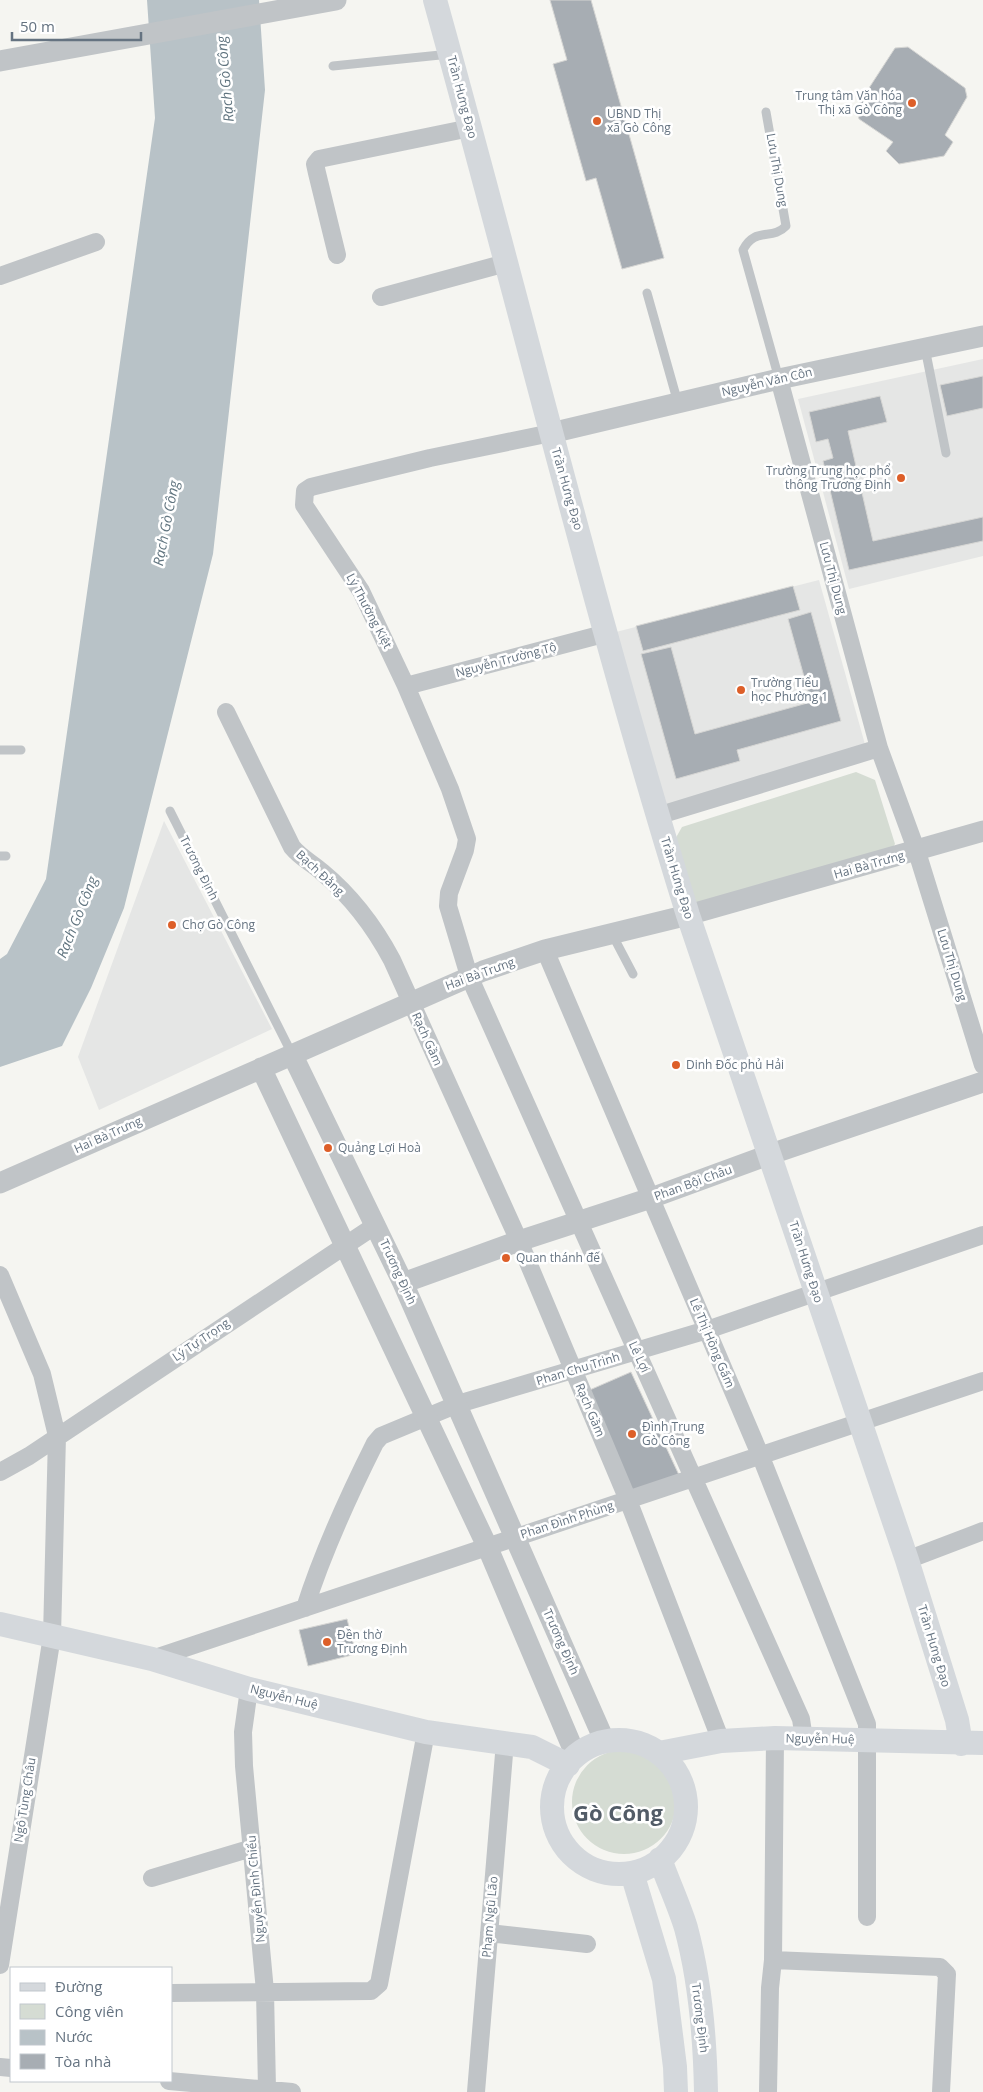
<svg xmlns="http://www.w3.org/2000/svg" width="983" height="2092" font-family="'Open Sans',sans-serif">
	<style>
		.built { fill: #e5e6e5 }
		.green { fill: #d5dcd3 }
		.water { fill: #b8c2c7 }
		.building { fill: #a7adb3; stroke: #d6d6d4 }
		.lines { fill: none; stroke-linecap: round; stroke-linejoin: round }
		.service { stroke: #c0c4c7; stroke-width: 9 }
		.minor { stroke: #c0c4c7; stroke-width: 18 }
		.tertiary { stroke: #c0c4c7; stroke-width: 21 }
		.secondary { stroke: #d4d8dc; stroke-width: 24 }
		.poi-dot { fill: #dd5f29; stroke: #fff; stroke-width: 2 }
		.labels { text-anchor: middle; stroke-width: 5; stroke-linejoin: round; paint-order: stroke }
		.poi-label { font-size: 12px; fill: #657381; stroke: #fff; text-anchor: start }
		.street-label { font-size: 12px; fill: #657381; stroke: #fff }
		.water-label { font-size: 14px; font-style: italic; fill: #60747f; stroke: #fff }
		.town-label { font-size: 22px; font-weight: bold; fill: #525c67; stroke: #fff }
	</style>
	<rect width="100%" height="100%" fill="#f5f5f1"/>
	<path class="built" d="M983,359V556L849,589L798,399Z
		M819,580L866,748L668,813L616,632Z
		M164,821L272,1029L99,1110L78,1057Z"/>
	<path class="green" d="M856,772L875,780L895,844L882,863L704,910L691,902L674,841L682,827Z
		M572 1802a52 52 0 1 1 104 0a52 52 0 1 1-104 0Z"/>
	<path class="water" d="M147,0H259L265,90L213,554L124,908L91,988L62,1046L0,1067V959L7,954L46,879L155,118Z"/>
	<path class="building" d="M550,0H591L664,258L622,269L596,178L586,181L553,64L567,60Z
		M908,47L965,88L967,97L945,135L953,142L944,156L899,164L886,151L893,142L859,119L856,108L895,48Z
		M983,376V408L947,416L940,385Z
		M880,396L887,422L848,431L873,541L983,517V541L849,570L823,461L833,458L828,439L816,442L809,412Z
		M793,586L800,610L643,651L636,626Z
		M811,612L841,721L737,750L740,761L676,779L641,654L671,647L695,734L811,702L788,619Z
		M631,1372L679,1475L633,1496L585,1392Z
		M347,1619L356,1654L308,1666L299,1630Z"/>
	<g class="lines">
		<path class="service" d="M333,66L450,54
			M766,112L786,226C772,241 755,226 743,250L779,379
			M647,293L678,403
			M925,348L946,453
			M0,750H21
			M170,811L292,1054
			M0,856H6
			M612,934L633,974"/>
		<path class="minor" d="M337,255L317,173L315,164L319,159L470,128
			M0,276L96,242
			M381,297L506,263
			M779,379L879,748L917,852L983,1065
			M551,433L430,458L311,487L305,491L304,505L361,591L406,686L450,789L467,839L465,850L449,893L448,906L469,976L801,1719L804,1739
			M406,686L607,633
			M226,712L292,847C301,858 312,863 322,872C351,896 375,928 392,960L519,1241L628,1500L721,1741
			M657,816L879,748
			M545,950L761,1457L867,1724V1917
			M0,1275L42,1374L57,1436L52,1636L0,1965
			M0,1472L29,1456L376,1225
			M907,1560L983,1531
			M305,1608C323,1551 348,1497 375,1443L381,1436L458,1404L707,1330L983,1235
			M152,1659L983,1381
			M249,1689L243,1732L244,1766L265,1991L267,2089
			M152,1878L252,1848
			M489,1933L587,1944
			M773,1960L940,1967L947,1974L941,2092
			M171,1993L371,1991L379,1984L426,1732
			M0,2067L11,2068
			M169,2081L292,2092
			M476,2092L505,1742
			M768,2092L770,1988L773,1960L775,1738"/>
		<path class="tertiary" d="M0,61L336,0
			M551,433L779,379L983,336
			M292,1054L403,1283L605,1742
			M261,1068L487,1546L576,1756
			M0,1183L483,971L545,950L688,915L983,831
			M403,1283L519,1241L651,1198L771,1154L983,1082"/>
		<path class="secondary" d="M435,0C520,305 594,613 688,915L907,1560L957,1720L961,1744
			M0,1624L152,1659L249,1689L426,1732L532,1747L568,1765
			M552 1807a67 67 0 1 1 134 0a67 67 0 1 1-134 0Z
			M659,1753L721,1741L775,1738L983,1743
			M660,1859C668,1882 679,1905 686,1928C700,1980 705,2038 706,2092
			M632,1873L664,1979L675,2067L676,2092"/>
	</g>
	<g class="poi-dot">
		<circle cx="912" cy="103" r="5"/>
		<circle cx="597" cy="121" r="5"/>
		<circle cx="901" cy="478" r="5"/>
		<circle cx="741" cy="690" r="5"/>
		<circle cx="172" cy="925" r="5"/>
		<circle cx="676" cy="1065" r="5"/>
		<circle cx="328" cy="1148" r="5"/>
		<circle cx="506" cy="1258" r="5"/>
		<circle cx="632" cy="1434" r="5"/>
		<circle cx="327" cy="1642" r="5"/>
	</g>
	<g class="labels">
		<g class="poi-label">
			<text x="902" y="100" text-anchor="end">Trung tâm Văn hóa<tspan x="902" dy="14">Thị xã Gò Công</tspan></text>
			<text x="607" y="118">UBND Thị<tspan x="607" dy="14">xã Gò Công</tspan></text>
			<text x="891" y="475" text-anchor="end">Trường Trung học phổ<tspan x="891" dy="14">thông Trương Định</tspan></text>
			<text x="751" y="687">Trường Tiểu<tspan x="751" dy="14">học Phường 1</tspan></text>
			<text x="182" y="929">Chợ Gò Công</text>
			<text x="686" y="1069">Dinh Đốc phủ Hải</text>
			<text x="338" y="1152">Quảng Lợi Hoà</text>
			<text x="516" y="1262">Quan thánh đế</text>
			<text x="642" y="1431">Đình Trung<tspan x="642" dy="14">Gò Công</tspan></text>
			<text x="337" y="1639">Đền thờ<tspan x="337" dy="14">Trương Định</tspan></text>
		</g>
		<g class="street-label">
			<text transform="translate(462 97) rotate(75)" y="4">Trần Hưng Đạo</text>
			<text transform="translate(777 170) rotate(80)" y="4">Lưu Thị Dung</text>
			<text transform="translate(767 382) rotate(-13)" y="4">Nguyễn Văn Côn</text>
			<text transform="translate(567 489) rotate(74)" y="4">Trần Hưng Đạo</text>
			<text transform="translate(833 578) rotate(75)" y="4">Lưu Thị Dung</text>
			<text transform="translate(369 611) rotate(62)" y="4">Lý Thường Kiệt</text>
			<text transform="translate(506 660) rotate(-15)" y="4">Nguyễn Trường Tộ</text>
			<text transform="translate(869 865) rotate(-16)" y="4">Hai Bà Trưng</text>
			<text transform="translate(199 868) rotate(63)" y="4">Trương Định</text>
			<text transform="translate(320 873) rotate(43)" y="4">Bạch Đằng</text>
			<text transform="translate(677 878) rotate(73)" y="4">Trần Hưng Đạo</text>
			<text transform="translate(952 965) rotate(73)" y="4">Lưu Thị Dung</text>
			<text transform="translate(480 974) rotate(-20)" y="4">Hai Bà Trưng</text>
			<text transform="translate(427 1039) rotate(66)" y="4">Rạch Gầm</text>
			<text transform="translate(108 1135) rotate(-24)" y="4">Hai Bà Trưng</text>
			<text transform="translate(693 1183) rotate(-20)" y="4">Phan Bội Châu</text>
			<text transform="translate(806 1262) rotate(72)" y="4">Trần Hưng Đạo</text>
			<text transform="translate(398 1272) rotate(65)" y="4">Trương Định</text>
			<text transform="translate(201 1340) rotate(-34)" y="4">Lý Tự Trọng</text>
			<text transform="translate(712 1343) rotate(67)" y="4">Lê Thị Hồng Gấm</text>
			<text transform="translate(639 1357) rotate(65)" y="4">Lê Lợi</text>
			<text transform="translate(578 1369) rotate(-17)" y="4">Phan Chu Trinh</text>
			<text transform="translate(590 1410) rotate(67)" y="4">Rạch Gầm</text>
			<text transform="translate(567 1520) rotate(-18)" y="4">Phan Đình Phùng</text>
			<text transform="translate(561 1642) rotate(66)" y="4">Trương Định</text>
			<text transform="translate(934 1646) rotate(73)" y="4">Trần Hưng Đạo</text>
			<text transform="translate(284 1697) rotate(14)" y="4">Nguyễn Huệ</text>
			<text transform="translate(820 1739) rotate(1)" y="4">Nguyễn Huệ</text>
			<text transform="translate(25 1800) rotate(-81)" y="4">Ngô Tùng Châu</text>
			<text transform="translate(256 1889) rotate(-95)" y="4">Nguyễn Đình Chiểu</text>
			<text transform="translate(490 1917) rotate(-85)" y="4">Phạm Ngũ Lão</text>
			<text transform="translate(700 2018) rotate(83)" y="4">Trương Định</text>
		</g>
		<g class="water-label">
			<text transform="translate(225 79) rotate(-95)" y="5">Rạch Gò Công</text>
			<text transform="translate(166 523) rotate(-79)" y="5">Rạch Gò Công</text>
			<text transform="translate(77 917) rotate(-68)" y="5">Rạch Gò Công</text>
		</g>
		<g class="town-label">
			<text x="618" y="1821">Gò Công</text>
		</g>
	</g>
	<rect x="10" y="1967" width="162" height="115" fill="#ffffff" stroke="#c1c7cd"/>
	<rect x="20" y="1983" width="25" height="8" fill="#d4d8dc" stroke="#c1c7cd"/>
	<text x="55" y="1992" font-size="15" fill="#657381">Đường</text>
	<rect x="20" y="2004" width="25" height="15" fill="#d5dcd3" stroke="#c1c7cd"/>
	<text x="55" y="2017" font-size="15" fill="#657381">Công viên</text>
	<rect x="20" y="2030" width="25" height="15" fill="#b8c2c7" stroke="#c1c7cd"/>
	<text x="55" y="2042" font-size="15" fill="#657381">Nước</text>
	<rect x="20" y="2054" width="25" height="15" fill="#a7adb3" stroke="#c1c7cd"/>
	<text x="55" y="2067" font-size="15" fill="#657381">Tòa nhà</text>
	<path d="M12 32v8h129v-8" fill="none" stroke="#657381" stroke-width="2.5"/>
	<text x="20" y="32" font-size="15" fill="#657381" stroke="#ffffff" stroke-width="4" paint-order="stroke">50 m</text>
</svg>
